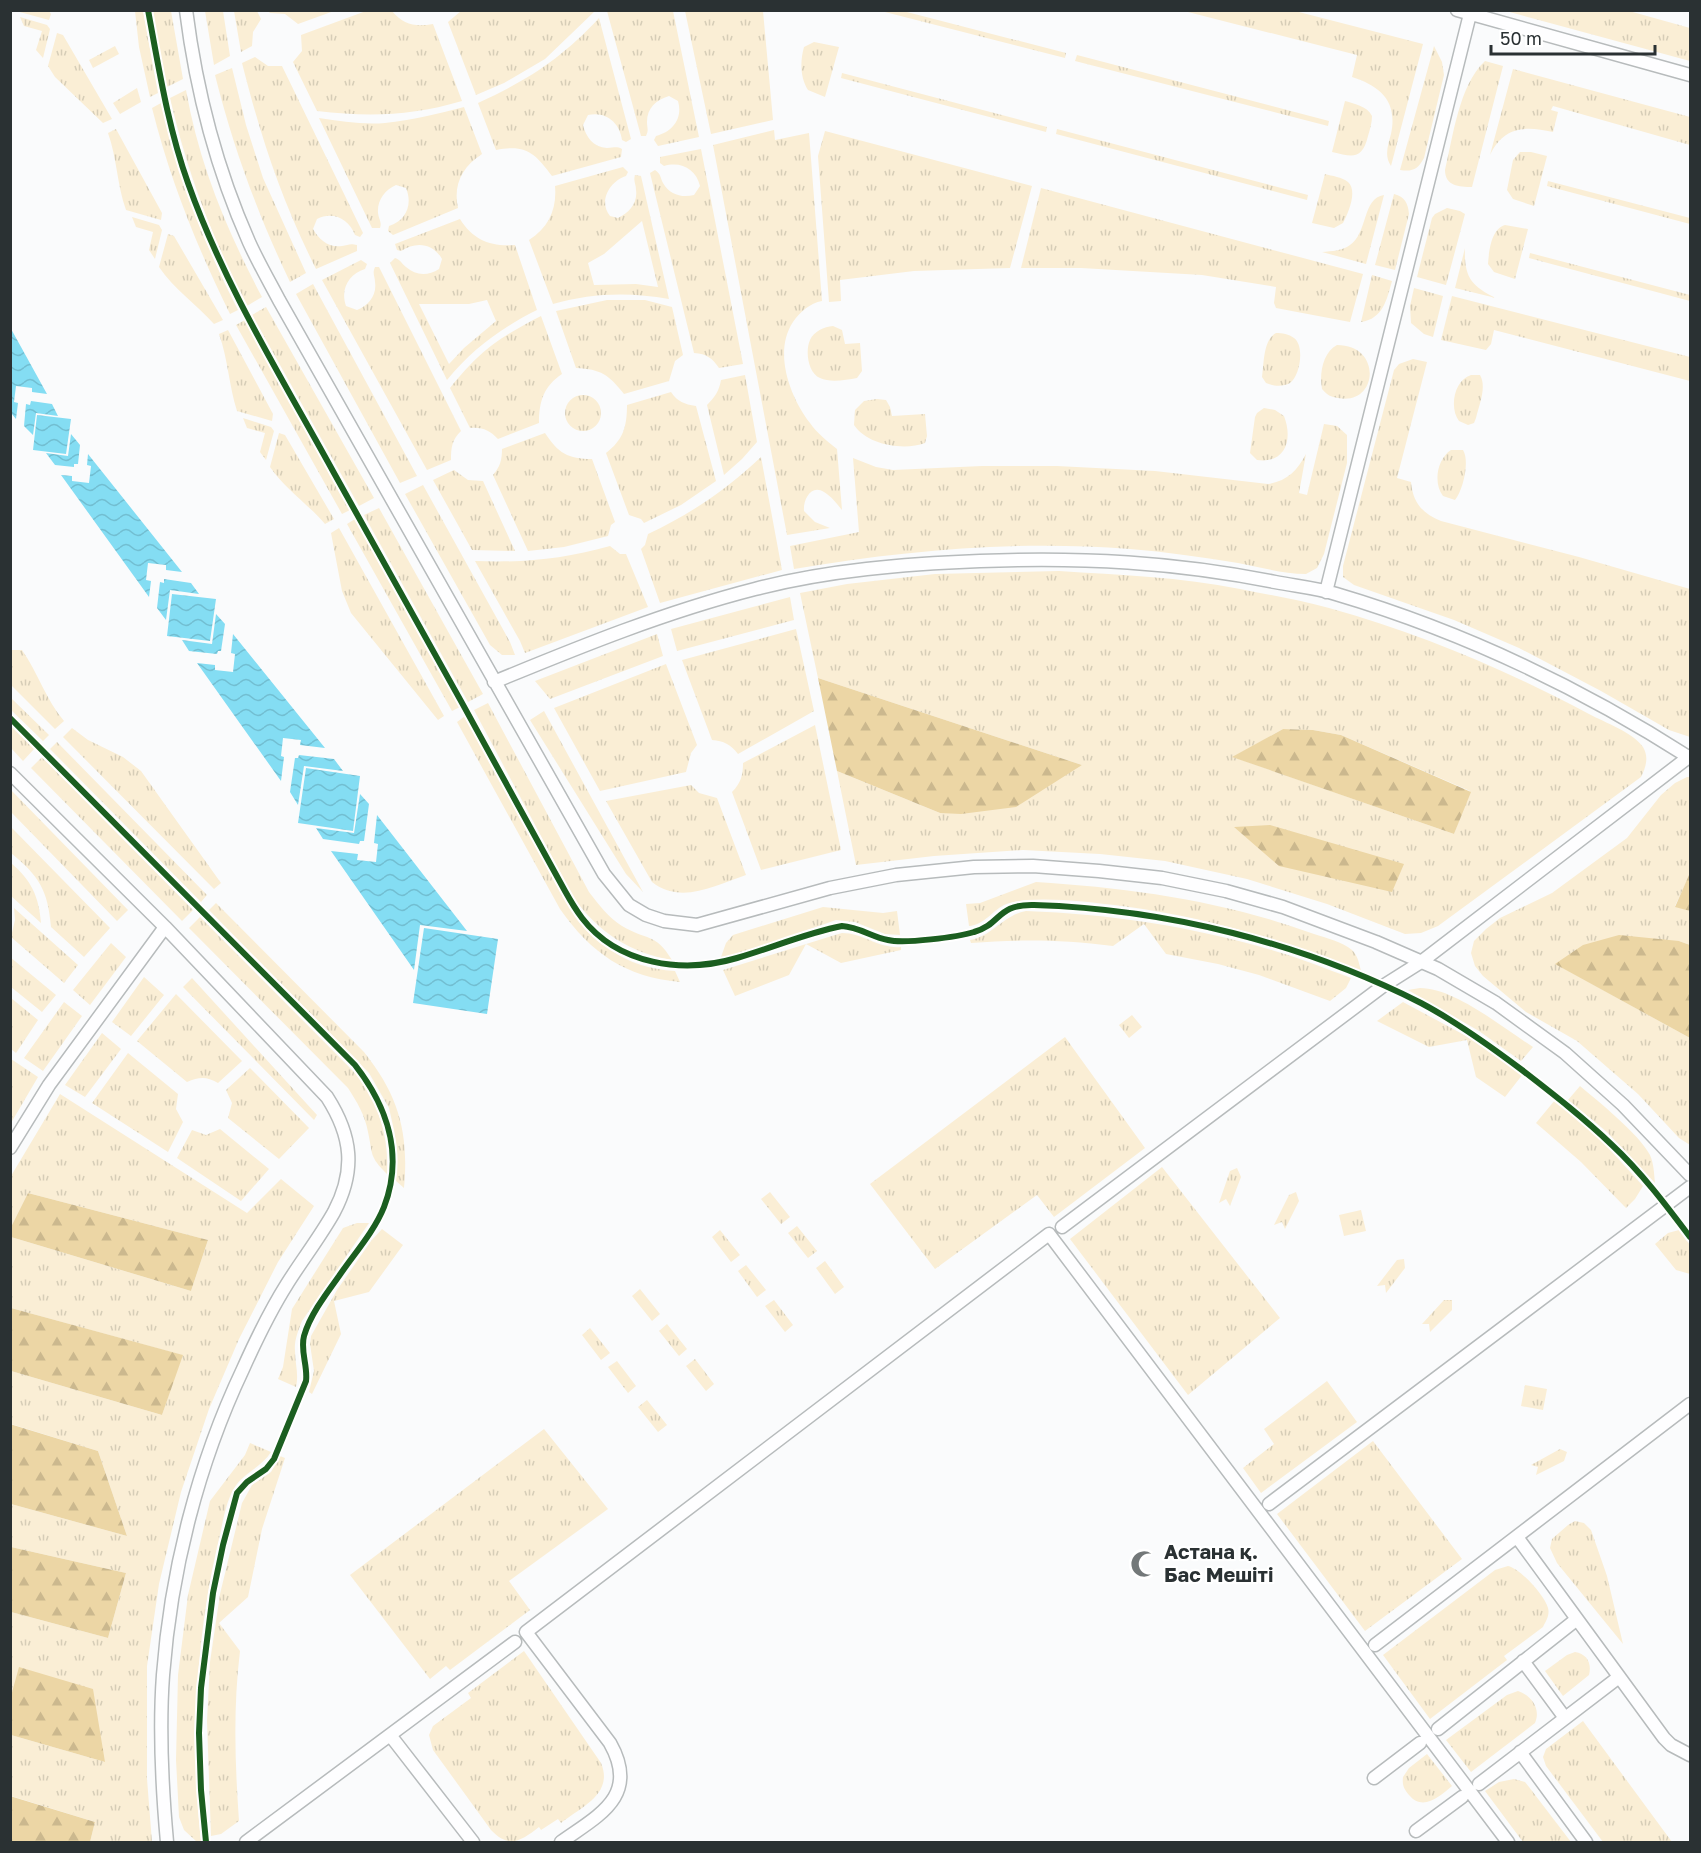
<svg xmlns="http://www.w3.org/2000/svg" width="1701" height="1853" font-family="'Golos Text',sans-serif">
	<style>
		.grass { fill: url(#grass-tufts); fill-rule: evenodd }
		.forest { fill: url(#forest-firs) }
		.water { fill: url(#water-waves) }
		.lines { fill: none; stroke-linecap: round; stroke-linejoin: round }
		.service-casing { stroke: #b7bbbc; stroke-width: 15 }
		.service { stroke: #fefeff; stroke-width: 12 }
		.cycleway-casing { stroke: #fff; stroke-width: 10 }
		.cycleway { stroke: #1b5e20; stroke-width: 6 }
		.labels { text-anchor: middle; stroke-width: 4.5; stroke-linejoin: round; paint-order: stroke }
		.poi-label { font-size: 20px; font-weight: bold; fill: #2a3133; stroke: #fff; text-anchor: start }
	</style>
	<defs>
		<pattern id="grass-tufts" width="24" height="20" patternUnits="userSpaceOnUse" patternTransform="scale(1.5)"><rect width="24" height="20" fill="#faeed5"/><path d="M3 7l-1-3M5 7V3M7 7l1-3M15 17l-1-3M17 17v-4M19 17l1-3" fill="none" stroke="#d6cdb7"/></pattern>
		<pattern id="forest-firs" width="22" height="20" patternUnits="userSpaceOnUse" patternTransform="scale(1.5)"><rect width="22" height="20" fill="#ecd6a5"/><path d="M5 1l3.5 6h-7zM16 11l3.5 6h-7z" fill="#cbb88e"/></pattern>
		<pattern id="water-waves" width="16" height="10" patternUnits="userSpaceOnUse" patternTransform="scale(1.5)"><rect width="16" height="10" fill="#84ddf3"/><path d="M0 5q4-4 8 0t8 0" fill="none" stroke="#72bed1"/></pattern>
	</defs>
	<rect width="100%" height="100%" fill="#fafbfc"/>
	<path class="grass" d="M16,11H49L51,14L49,20Z
		M135,11H143L158,93L150,97L139,47Z
		M153,11H171L183,79L167,87L159,48Z
		M205,11H223L230,56L214,65Z
		M234,11H257L261,19L253,32L252,46L241,52Z
		M268,11H334L298,24L285,14L270,13Z
		M366,11H392C403,25 416,27 433,24L462,101C411,116 369,117 317,111L293,62L302,51L301,35Z
		M461,11V10L595,11L545,59L504,83L476,95L448,22Z
		M607,11H673L699,137L658,146L654,140L656,136C673,132 683,118 678,101L669,96C656,100 647,108 647,122C647,128 649,130 646,136H641Z
		M685,11H763L773,120L711,134Z
		M881,11H903L1066,53L1065,58Z
		M1184,11H1295L1423,44L1391,166C1384,156 1388,145 1391,134C1398,101 1380,86 1352,77L1357,55Z
		M1506,11H1629L1690,28V61Z
		M20,17L47,25L50,29L43,58L36,50L42,31L24,26Z
		M599,18L631,139L626,142L622,140C620,123 606,111 588,115L583,125C586,137 593,147 607,148C614,148 616,146 622,149L621,157L552,176C535,153 526,144 496,150L478,103C528,80 561,59 599,18Z
		M57,33L63,35L112,119L103,123L55,77L48,66Z
		M814,42L839,47L825,97L808,90C800,78 800,61 804,47Z
		M115,46L119,54L93,68L89,60Z
		M1434,46L1442,62L1444,75L1424,158C1418,169 1413,172 1400,170Z
		M1077,55L1329,121L1328,126L1075,61Z
		M255,57L268,66H282L363,233L360,237L355,235C349,219 333,211 317,219L313,229C319,240 329,248 342,246C348,245 350,243 357,245V251L316,269C281,199 261,138 242,63Z
		M1485,61L1503,66L1472,187C1459,187 1445,186 1445,170C1453,137 1459,85 1485,61Z
		M232,68L246,125L263,178L306,273L290,282C258,215 233,147 215,75Z
		M1513,69L1690,117V145L1553,106L1551,110L1558,112L1553,132C1525,126 1504,126 1490,155Z
		M842,73L1047,127L1046,132L841,78Z
		M137,88L141,102L120,114L113,103Z
		M186,90C199,164 227,231 262,297L247,306C212,239 187,171 170,98Z
		M1345,101C1355,104 1367,106 1372,116C1372,123 1370,129 1368,136C1362,160 1353,157 1332,152Z
		M161,103C178,176 204,244 238,310L230,314C197,247 170,180 152,108Z
		M464,107L482,154C462,167 453,185 458,208L393,235L388,231L389,226C406,221 413,205 406,188L396,185C385,190 377,200 378,213C379,220 382,222 380,228H372L319,118C341,121 363,125 385,123C412,120 438,114 464,107Z
		M116,129L162,213L161,220L126,210C117,185 117,158 108,133Z
		M1057,129L1308,195L1307,200L1056,134Z
		M774,130L775,140L809,133L822,301C810,303 800,312 793,322C773,352 790,397 810,423C817,433 827,441 837,449L842,510C837,504 831,496 824,492C811,484 803,500 804,511L815,522L830,528L787,535L713,145Z
		M825,131L1032,186L1010,268L914,271L840,280L841,301L829,302L818,156Z
		M701,149L743,364L719,368C712,358 707,354 694,353L650,173L655,170C661,174 660,177 663,183C670,195 682,198 694,195L700,186C696,169 681,161 664,166L660,163V157Z
		M1520,152H1531L1547,156L1534,206L1513,199L1507,190L1513,160Z
		M623,167L628,172L626,176C610,181 598,201 610,216L618,218C629,213 638,203 636,190C636,184 633,181 635,175L641,176L669,299C629,292 592,293 553,304L529,240C549,227 557,209 555,186ZM642,221L658,287L636,284L594,285L588,263L604,254Z
		M1325,174C1332,176 1342,177 1348,182C1358,191 1348,213 1343,223L1334,228L1312,223Z
		M1548,181L1690,218V224L1547,186Z
		M1041,188L1363,274L1350,322L1276,308L1274,303L1276,287L1202,275L1081,268H1021Z
		M1394,194C1405,197 1408,203 1409,214L1395,270L1375,265Z
		M1384,195L1366,264L1322,252C1332,251 1342,251 1350,245C1368,233 1362,198 1384,195Z
		M1447,208L1460,211L1465,214L1446,285L1417,277L1432,218L1435,214Z
		M132,217L159,225L162,230L155,259L149,250L153,232L136,227Z
		M460,219C473,240 491,247 515,245L537,310C501,328 472,349 447,380L390,263L395,258C401,260 401,263 406,267C416,276 428,276 439,269L442,259C433,243 416,241 401,251L397,250L395,244ZM487,300L496,321L464,348L449,364L419,304H469Z
		M1505,225L1528,229L1515,279L1494,272L1488,264C1489,251 1491,229 1505,225Z
		M168,234L174,236L223,320L214,324C196,304 174,289 159,267Z
		M1465,248C1464,277 1471,286 1496,298L1455,288Z
		M1530,253L1690,295V301L1529,258Z
		M361,260L367,264L365,269C349,274 340,289 346,306L357,310C369,305 377,295 375,282C375,276 372,274 375,267H379L461,431C452,440 451,447 451,460L427,470L322,280Z
		M1372,275L1392,281C1387,299 1383,319 1361,322Z
		M313,284L417,476L400,483L296,294Z
		M1414,288L1443,296L1433,337L1424,334L1411,323L1410,306Z
		M1452,296L1690,357V381L1494,330L1491,344L1486,350L1441,340Z
		M607,300H645L672,307L683,355L675,361L669,381L624,394C609,375 601,369 576,368L556,311Z
		M266,307L374,498L359,506L252,315Z
		M541,316L562,374C544,386 539,401 539,423L498,439C489,430 483,427 470,428L450,388C480,351 498,338 541,316Z
		M245,320L350,510L342,514L236,325Z
		M833,326L842,330L845,344L860,343L862,371L857,378C846,380 830,383 820,378C808,373 805,351 810,340C814,331 824,327 833,326Z
		M228,330L273,414L272,421L237,411C229,386 228,359 219,334Z
		M1276,333C1282,333 1289,334 1294,338C1305,346 1300,376 1290,383C1283,387 1273,386 1266,383L1262,377C1264,364 1263,340 1276,333Z
		M1337,345C1383,345 1378,406 1338,398C1331,397 1327,395 1322,389C1319,374 1323,352 1337,345Z
		M1413,359L1427,362L1397,478L1411,482C1413,503 1422,513 1441,521L1579,557L1690,589V737L1669,730L1601,691L1519,648L1454,620L1354,585L1343,577V566L1394,370L1399,364Z
		M745,375L757,442L742,459L724,475L707,405C715,397 719,391 721,380Z
		M1471,375H1480C1487,387 1479,405 1476,418L1474,423L1468,425L1459,421C1449,408 1454,380 1471,375Z
		M671,392C678,402 684,404 696,406L716,481L681,505L644,523L641,519L629,515L606,453C623,440 627,427 627,405Z
		M565 413a18 18 0 1 1 36 0a18 18 0 1 1-36 0Z
		M877,399L886,400L890,407L892,416L925,414L927,436L925,443C904,451 867,445 854,425L855,410L864,401Z
		M1264,408L1275,410L1284,416C1293,439 1286,464 1257,460L1250,453L1255,417L1257,413Z
		M243,418L271,427L274,431L266,460L260,452L265,433L247,428Z
		M1324,424L1337,426L1347,435V463L1324,554L1317,568L1306,574C1283,574 1260,567 1238,563C1202,557 1166,552 1130,549C1016,540 907,550 794,569L790,546L859,532L853,458L876,467L893,470L982,466H1057L1155,471L1268,484C1287,481 1297,471 1306,454L1299,493L1307,495Z
		M279,433L285,435L334,519L325,524C308,504 285,489 270,467Z
		M545,433C558,453 568,459 592,459L615,522L611,525L608,536L564,547L528,551L493,475C500,467 502,460 502,449Z
		M1451,450H1463C1470,461 1463,490 1455,500L1443,496C1433,483 1437,459 1451,450Z
		M761,457L782,570L660,603L641,549L645,545L648,534C691,514 727,489 761,457Z
		M454,470L468,480L483,481L515,551L472,550L433,480Z
		M423,485L510,642L515,655H502L490,645L405,494Z
		M379,508L483,694L468,702L364,515Z
		M355,519L460,707L452,711L347,524Z
		M339,528L444,716L438,720L351,613L342,591L331,533Z
		M610,546L620,554H626L648,607L525,653L520,641L475,561C524,563 563,559 610,546Z
		M1059,571C1119,575 1181,577 1240,589C1270,595 1300,600 1329,608C1419,633 1507,670 1589,714C1604,722 1634,733 1643,747C1649,757 1646,767 1641,777L1438,926L1421,933L1405,934L1327,904L1247,879L1165,861L1100,854L1023,850L934,856L856,865L837,771L940,813L1082,765L818,678L800,593L847,584L935,574ZM1283,729L1313,730L1341,735L1470,791L1454,834L1233,757Z
		M790,597L794,620L677,651L671,629Z
		M796,629L814,711L738,754C730,744 724,741 712,740L682,660Z
		M657,634L663,656L550,699L535,681Z
		M11,650H22C38,673 46,700 64,721L55,729L11,685Z
		M666,664L697,745L691,753L686,772L600,791L554,708Z
		M10,697L49,735L43,741L11,710Z
		M488,703L589,892C599,905 608,917 622,926C647,941 655,932 672,960C630,953 598,932 574,898L474,710Z
		M544,711L643,892L626,874L530,720Z
		M465,716L567,902C594,943 624,968 675,971L680,982C625,977 591,953 560,909L457,722Z
		M10,725L35,748L23,761L11,748Z
		M815,725L841,850L761,870L732,792C741,783 743,775 743,763Z
		M72,728L88,740L123,757L141,771L221,883L214,889L63,737Z
		M57,742L207,895L201,902L50,749Z
		M42,757L193,910L182,921L31,768Z
		M1687,777H1690V875L1689,876L1675,906L1690,911V945L1679,941L1556,964L1690,1038V1145L1679,1138L1638,1094L1577,1041L1526,1012L1483,976L1475,966L1471,953L1474,941L1486,929L1500,918L1552,893L1627,838L1661,795L1675,783Z
		M691,785L699,793L717,798L746,875C716,885 681,905 652,882L606,801Z
		M11,790L128,910L117,921L11,812Z
		M11,827L110,928L84,957L51,927C48,890 39,876 11,853Z
		M11,863C31,880 39,896 41,923L11,896Z
		M1036,882C1131,888 1224,901 1314,934C1326,938 1343,942 1352,950C1358,956 1359,963 1361,971C1282,940 1206,917 1122,906C1090,902 1058,898 1026,900C1019,901 1010,902 1004,905C991,912 984,925 969,926L966,904L980,903Z
		M216,903L364,1052C399,1096 409,1133 404,1188L395,1180L397,1150L394,1130L389,1108L369,1073L209,910Z
		M823,907L883,913L897,911L900,935L885,934L855,922L836,920L733,956L721,957L726,943L733,935Z
		M14,908L78,965L64,983L11,937L15,920Z
		M1026,911C1111,914 1196,927 1278,952C1302,959 1327,969 1351,978L1346,988L1330,1001L1259,975L1218,964L1166,954L1144,924L1113,946C1063,940 1021,939 971,943L970,940C993,936 1003,915 1026,911Z
		M200,917L360,1078C380,1107 389,1139 387,1174C369,1156 373,1155 368,1132C365,1115 357,1102 348,1088L189,928Z
		M842,933C863,933 879,949 901,947V950L841,963L806,944L789,975L735,996L723,970L835,935Z
		M111,943L126,957L90,1005L73,990Z
		M10,957L56,995L42,1012L11,987Z
		M144,977L164,995L131,1036L112,1022Z
		M192,978L317,1115L314,1120L183,987Z
		M1420,988C1455,988 1503,1028 1533,1047L1521,1061L1479,1031L1408,990Z
		M176,994L242,1061L218,1083C206,1076 199,1077 187,1082L137,1041Z
		M11,998L38,1020L16,1053L11,1049Z
		M64,1002L82,1016L43,1071L24,1058Z
		M1403,1002L1468,1037L1523,1074L1505,1097L1476,1077L1467,1040L1429,1047L1377,1021Z
		M1132,1015L1142,1027L1129,1038L1119,1025Z
		M102,1033L121,1049L85,1097L65,1085Z
		M1065,1037L1145,1148L1054,1217L1037,1195L935,1269L870,1184Z
		M128,1053L178,1094L176,1109L183,1122L168,1152L92,1103Z
		M11,1059L38,1077L11,1123Z
		M250,1068L309,1128L279,1159L228,1118L232,1103L226,1090Z
		M1580,1086C1599,1102 1639,1134 1650,1155C1654,1164 1654,1174 1655,1183L1607,1132L1568,1100Z
		M60,1094L247,1213L281,1179L314,1206L278,1262L239,1339L209,1409L181,1492L159,1584L147,1666V1779L152,1842H90L95,1822L11,1796V1735L105,1762L11,1696V1612L108,1638L126,1573L11,1547V1504L127,1536L98,1451L11,1424V1371L162,1415L182,1355L11,1308V1237L191,1291L208,1240L28,1193L11,1227V1176Z
		M1555,1100L1602,1141L1643,1186L1635,1199L1626,1208L1581,1162L1536,1123Z
		M220,1129L269,1169L241,1201L177,1158L192,1130L206,1135Z
		M1162,1167L1280,1318L1188,1395L1070,1239Z
		M1237,1168L1241,1177L1230,1206L1226,1199L1219,1203L1230,1171Z
		M770,1192L790,1217L781,1224L761,1199Z
		M1296,1192L1299,1201L1285,1229L1282,1222L1274,1225L1289,1195Z
		M1361,1210L1366,1231L1344,1236L1339,1215Z
		M357,1223H369L302,1321C298,1331 294,1341 295,1351C295,1364 299,1373 296,1387L278,1379L283,1367L292,1309L343,1228Z
		M797,1226L817,1251L808,1258L788,1233Z
		M382,1229L403,1245L369,1292L334,1301L341,1334L312,1394L309,1392L314,1371L310,1344L311,1336L337,1290L371,1241Z
		M720,1230L740,1255L731,1262L712,1237Z
		M1679,1230L1690,1245V1274L1676,1270L1655,1244L1668,1233Z
		M1404,1259L1405,1268L1386,1293L1385,1285L1377,1286L1397,1260Z
		M825,1261L844,1287L835,1294L816,1268Z
		M746,1265L766,1290L757,1297L738,1271Z
		M640,1289L660,1314L652,1321L632,1296Z
		M774,1300L793,1325L785,1332L765,1306Z
		M1444,1300H1452V1310L1430,1332L1429,1324H1422Z
		M667,1324L687,1349L679,1356L659,1331Z
		M590,1328L610,1353L601,1360L582,1335Z
		M695,1359L714,1384L706,1391L686,1366Z
		M617,1361L636,1386L628,1393L608,1367Z
		M1327,1381L1357,1422L1261,1493L1243,1468L1274,1444L1264,1429Z
		M1525,1385L1547,1389L1543,1410L1521,1406Z
		M647,1400L667,1425L658,1432L638,1407Z
		M544,1429L608,1509L509,1581L530,1610L450,1670L446,1666L430,1679L350,1575Z
		M1373,1441L1462,1559L1365,1631L1277,1514Z
		M250,1443L271,1452C261,1468 241,1474 233,1490C224,1507 222,1529 217,1547C195,1644 191,1744 201,1842H197L184,1830L179,1817L176,1760L178,1675L188,1595L210,1501L245,1455Z
		M1560,1449L1567,1452L1564,1461L1536,1475L1538,1467L1531,1465Z
		M280,1456L285,1458L262,1529L248,1597L219,1623L240,1651C233,1708 235,1764 239,1821L221,1834L211,1836L207,1721L210,1662L220,1594L242,1503L252,1485L271,1472Z
		M1575,1521L1584,1523L1591,1530L1607,1576L1623,1644L1557,1563L1550,1548L1552,1539L1568,1525Z
		M1508,1566C1521,1569 1545,1596 1548,1608C1550,1615 1546,1621 1543,1627L1504,1656L1507,1660L1430,1719L1383,1655L1495,1570Z
		M524,1651L601,1763C614,1794 581,1807 561,1823L558,1819L541,1830L539,1827C521,1841 509,1849 491,1830L433,1750L429,1735L433,1726L471,1698L468,1693Z
		M1575,1652C1587,1654 1592,1663 1589,1675L1563,1696L1545,1671L1567,1655Z
		M1518,1691C1532,1696 1541,1709 1535,1723L1471,1772L1446,1740L1507,1695Z
		M1583,1721L1672,1842H1603L1546,1766L1543,1757L1546,1749Z
		M1427,1754L1452,1786C1440,1796 1423,1812 1409,1795C1404,1789 1402,1785 1403,1777L1409,1768Z
		M1514,1779L1525,1782L1529,1787L1571,1842H1523L1485,1791L1499,1782Z"/>
	<path class="forest" d="M818,678L1082,765L1016,807L961,814L940,813L837,771Z
		M1283,729L1313,730L1341,735L1471,792L1454,834L1232,757Z
		M1270,825L1404,864L1392,892L1279,866L1234,827Z
		M1689,875H1690V911L1675,907Z
		M1619,935L1679,941L1690,945V1038L1555,964L1583,945Z
		M28,1193L208,1240L191,1291L11,1237V1227Z
		M11,1308L183,1355L162,1415L11,1371Z
		M10,1424L98,1451L127,1536L11,1504Z
		M11,1547L126,1573L108,1638L11,1612Z
		M19,1667L93,1689L105,1762L11,1735V1696Z
		M10,1796L95,1822L90,1842H11Z"/>
	<path class="water" d="M10,327L47,394L32,392V388L16,386L14,402L18,403L16,419L11,413Z
		M31,401L52,404L58,416L36,413L33,435L24,426L26,404L30,405Z
		M37,415L71,419L66,454L33,450Z
		M71,434L80,445L78,464H74V467L55,465L46,453L68,456Z
		M88,454L182,572L166,570V565L148,563L146,580L151,581L149,597L61,475L72,476V481L89,483L91,466L87,465Z
		M164,579L191,583L199,594L170,590L166,620L157,608L160,582L164,583Z
		M172,594L216,599L210,641L167,636Z
		M216,614L225,624L221,651H218L217,654L189,651L182,640L212,644Z
		M233,634L325,748L300,745L301,740L283,738L281,756L284,757L281,781L197,663L215,665V670L233,672L235,654L231,653Z
		M299,755L334,759L343,771L304,766L298,805L290,792L295,758H298Z
		M306,768L360,776L353,831L298,823Z
		M360,794L369,804L364,841H360L359,844L323,839L316,828L354,833Z
		M377,815L467,931L420,925L414,970L331,851L358,854L357,860L376,862L378,844L374,843Z
		M424,928L498,939L487,1014L413,1003Z"/>
	<g class="lines">
		<defs>
			<path id="service" d="M186,10C196,89 217,170 249,242C258,262 269,281 279,300L604,874L629,905L646,915L664,921L697,925L830,888L896,875L974,867L1033,866L1099,871L1162,878L1226,891L1283,907L1376,942L1438,969L1496,1003L1565,1053L1623,1105L1690,1175
				M1457,10L1690,75
				M1326,592L1470,14
				M494,682C579,647 665,612 755,589C828,570 905,564 980,561C1081,557 1175,562 1275,582C1295,586 1317,588 1336,594C1461,631 1581,688 1690,758
				M10,773L165,927L327,1097C352,1136 356,1170 334,1212C320,1237 302,1260 287,1284C270,1311 256,1340 243,1369C198,1464 171,1570 163,1675C159,1730 162,1787 167,1842
				M10,1148L49,1085L165,927
				M1062,1227L1383,986L1421,962L1690,756
				M1269,1504L1690,1187
				M1517,1537L1664,1738L1671,1745L1690,1755
				M1375,1645L1690,1404
				M1523,1661L1565,1718
				M1438,1729L1577,1619
				M390,1735L473,1842
				M1520,1752L1586,1842
				M1374,1778L1420,1743
				M1479,1784L1619,1677
				M1416,1831L1462,1797
				M246,1842L515,1642
				M561,1842C599,1815 640,1796 610,1743L526,1632L1049,1234L1508,1842"/>
		</defs>
		<use href="#service" class="service-casing"/>
		<use href="#service" class="service"/>
		<defs>
			<path id="cycleway" d="M148,10C159,69 168,127 188,183C224,285 282,378 334,473C412,612 489,751 565,891C570,900 576,910 582,918C618,965 683,974 737,958C772,948 806,933 842,926C859,927 872,937 888,940C904,944 958,937 974,932C1002,924 996,904 1034,905C1167,909 1302,943 1421,1003C1457,1022 1490,1046 1522,1070C1553,1094 1584,1118 1612,1145C1641,1172 1666,1205 1690,1237
				M10,718L355,1065C387,1106 404,1155 384,1207C374,1232 354,1254 339,1276C326,1294 310,1315 304,1336C300,1351 308,1366 306,1381L274,1459L266,1469L247,1482L237,1493L223,1545L213,1593L201,1688L199,1733L201,1790L206,1842"/>
		</defs>
		<use href="#cycleway" class="cycleway-casing"/>
		<use href="#cycleway" class="cycleway"/>
	</g>
	<defs>
		<symbol id="mosque-bare" viewBox="-9 -9 18 18"><path d="M3.5-4.9A6 6 0 1 0 3.5 4.9A5 5 0 1 1 3.5-4.9Z" fill="#737879" stroke="#fff" stroke-width="2.5" paint-order="stroke"/></symbol>
	</defs>
	<g fill-rule="evenodd">
		<use href="#mosque-bare" x="1125" y="1545" width="38" height="38"/>
	</g>
	<g class="labels">
		<g class="poi-label">
			<text x="1164" y="1559">Астана қ.<tspan x="1164" dy="23">Бас Мешіті</tspan></text>
		</g>
	</g>
	<rect width="1701" height="1853" fill="none" stroke="#2a3133" stroke-width="24"/>
	<path d="M1491 45v9h164v-9" fill="none" stroke="#2a3133" stroke-width="3"/>
	<text x="1500" y="45" font-size="18" fill="#2a3133" stroke="#ffffff" stroke-width="4.5" paint-order="stroke">50 m</text>
</svg>
